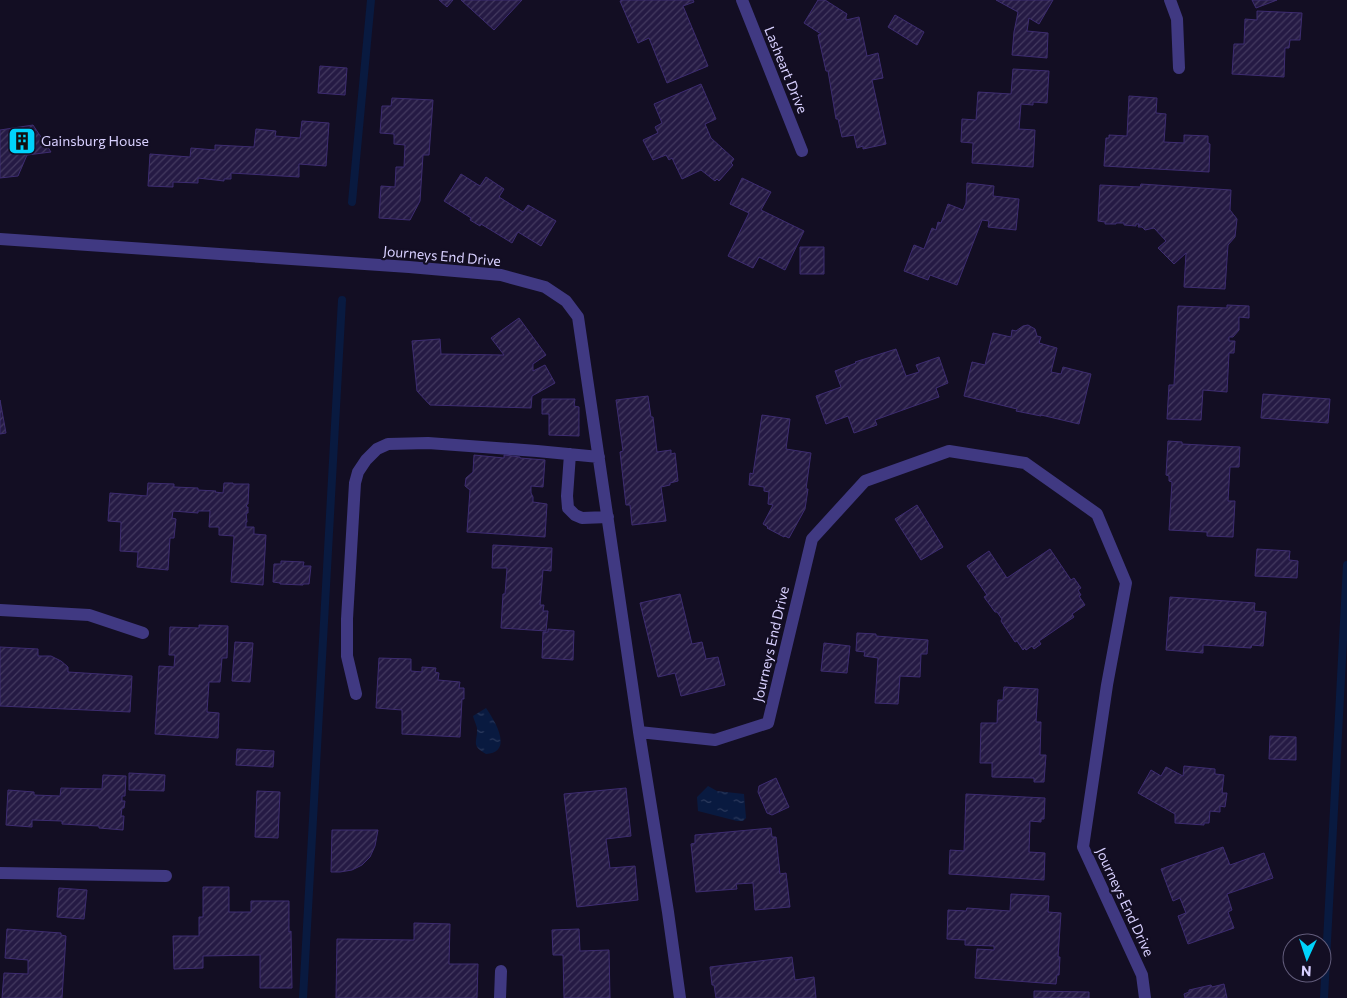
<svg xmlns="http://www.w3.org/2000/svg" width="1347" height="998" font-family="Commissioner,sans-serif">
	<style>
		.water { fill: url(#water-ripples) }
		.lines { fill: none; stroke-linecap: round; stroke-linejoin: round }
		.stream { stroke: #091a40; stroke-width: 8 }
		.building { fill: url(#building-hatch); stroke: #3d2c70 }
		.minor { stroke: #403982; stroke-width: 12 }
		.labels { text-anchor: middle; stroke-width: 4.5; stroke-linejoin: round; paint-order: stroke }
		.street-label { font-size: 14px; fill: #d8d0ff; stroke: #130e23 }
		.poi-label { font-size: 14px; fill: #d8d0ff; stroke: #130e23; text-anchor: start }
	</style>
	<defs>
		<pattern id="water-ripples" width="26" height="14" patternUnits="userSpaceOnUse" patternTransform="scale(1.25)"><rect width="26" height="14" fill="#091a40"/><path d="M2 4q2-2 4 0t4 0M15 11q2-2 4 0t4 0" fill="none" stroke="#2c3a5d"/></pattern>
		<pattern id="building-hatch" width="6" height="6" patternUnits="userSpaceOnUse" patternTransform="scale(1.25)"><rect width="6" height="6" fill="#251a44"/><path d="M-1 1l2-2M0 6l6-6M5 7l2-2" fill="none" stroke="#443a60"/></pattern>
	</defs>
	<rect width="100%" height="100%" fill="#130e23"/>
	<path class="water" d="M486,708C495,721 514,752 486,754C470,745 478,742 477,728C476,724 474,720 473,716Z
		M708,786L717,791L744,794L746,818L743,821H737L698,811L697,797Z"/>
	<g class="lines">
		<path class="stream" d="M352,202L371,0
			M303,998L342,300
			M1324,998L1347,565"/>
	</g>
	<path class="building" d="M439,0H453L447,7Z
		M461,0H522L494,30Z
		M623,0H693L694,2L683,6L708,66L667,83L649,38L638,43L620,1Z
		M818,0H825L847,14L846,17V20L859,17L867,56L878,53L883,78L872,80L886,144L863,149V146L857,148L854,135L842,137L838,119H836L828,71H826L818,35L821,34L804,23Z
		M996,0H1053L1039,24L1029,18L1027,31L1048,33L1047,58L1012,55L1014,32L1018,12Z
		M1252,0H1277L1256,8Z
		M1257,11L1302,13L1300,40H1290L1289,48H1285L1284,77L1232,74L1234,44H1244L1245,19L1257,20Z
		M895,15L924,32L917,45L888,27Z
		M320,66L347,68L345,95L318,93Z
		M1013,69L1049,71L1047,103L1033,102V105L1021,104L1019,129L1035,130L1033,167L972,163L973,143L961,142L962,119L976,120L978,92L1011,94Z
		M701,84L716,119L705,124L711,138L734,159L731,163L733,165L719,181L717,179L715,181L701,170L682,179L672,158L669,160L666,155L653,160L643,140L658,133L655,127L662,123L654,104Z
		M1129,96L1157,98L1156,113L1166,114L1164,142L1184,143V135L1208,136V143L1210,144L1209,172L1104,166L1106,138H1109V135L1127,136Z
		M392,98L433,100L429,155H423L420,201L410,220L379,218L381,186L395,187L396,167H404L405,145L394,144V134L380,133L382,106H391Z
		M302,121L329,123L326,166L299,164V177L231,173V179H224V181L198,178V183L173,182V187L148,186L150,154L190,157L191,148L215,150V145L254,147L256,129L276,131L275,136L300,138Z
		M33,125L51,152L27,155L18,176L0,178V130Z
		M461,174L480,186L486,177L504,189L499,197L523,212L528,205L556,221L541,246L518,232L512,243L481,224L480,226L470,220L471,218L444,201Z
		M742,178L771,192L761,210L804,231L785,270L759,257L753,268L728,256L749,213L730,204Z
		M967,183L994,186L993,196L1019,199L1016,230L988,227L989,221L982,220L957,285L930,275L928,280L904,271L914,245L924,249L932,228L936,230L938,222L941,223L948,204L963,210L966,203Z
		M1141,184L1231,190L1230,210L1237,219L1235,237L1228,245L1225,289L1184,287L1186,253L1174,264L1158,248L1166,241L1154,228L1145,230L1142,227H1138L1139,224H1136V226L1124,225V223H1116V224H1105V222L1098,221L1100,185L1140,187Z
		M800,247H824V274H800Z
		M1227,305L1249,306V318L1239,317V330L1233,337H1229V341H1235L1234,353H1229L1227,392L1203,390L1201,420L1167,419L1169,385H1174L1178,306L1227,308Z
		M519,318L546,355L533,364V371L545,365L555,383L532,396L531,408L430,405L417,391L412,341L440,339L441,354L504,355L491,338Z
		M1028,325L1035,329L1037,336L1041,337L1039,343L1057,348L1051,372L1061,374L1063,367L1091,374L1079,424L1041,415V416L1016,411L1017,409L964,396L972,362L985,365L993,333L1011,337L1012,330L1016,331L1023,326Z
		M896,349L906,376L919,372L916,365L939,357L948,383L936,388L939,397L875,420L877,425L854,433L848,416L826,424L816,396L841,387L835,371L856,363L855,362Z
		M1263,394L1330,399L1328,423L1261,418Z
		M648,396L651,417H653L657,452L671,450V454L675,453L678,481L670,483V485L661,487L666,521L632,525L630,505H626L620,452L623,451L616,400Z
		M542,399H575L574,406L579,407V436L549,435V414H542Z
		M0,400L6,433L0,434Z
		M762,415L790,419L786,449L811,453L806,489H808L805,509L789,538L785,536L784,537L767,528L768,527L763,524L773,505L768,504L769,492L764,491V487L749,485L750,473L753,474Z
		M1168,441L1182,442V444L1240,447L1239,467H1230L1228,501H1235L1233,537L1207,536V532L1169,530L1172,482L1169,481V476L1166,475Z
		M474,455L504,458V455L520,457V458L545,460L543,487L531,486V493L533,497V502L547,504L545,537L467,532L470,490L465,486L466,478L473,472Z
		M148,483L174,484V487L198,488V490L216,491L215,492L223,493L224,483H233V484H249L248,504H247L246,507H248V513H246L247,522H246V527H254V534L266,535L263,585L231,582L234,536L219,535V527H209L210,511H198V513L173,511L172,518L176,519L174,538H170L168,570L137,567L138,552L120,551L121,522L108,521L110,493L147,496Z
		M917,505L943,547L921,560L895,519Z
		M493,545L552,548L551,571L543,570L540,605H544L543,611H548L546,631L501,628L503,594H505L507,568H492Z
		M1050,549L1071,580L1074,578L1081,588L1078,590L1081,595L1079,596L1085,605L1072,614L1074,617L1039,641L1041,644L1034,649L1032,646L1026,650L1025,648L1023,650L1017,641L1015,642L1001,621L1002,619L997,612H995L984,597L987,595L967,566L989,551L1007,578Z
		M1257,549L1290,551L1289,560L1298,561L1297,578L1255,576Z
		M281,561L304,562L303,566H311L309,584H303V585L280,584V583L273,582L274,564H281Z
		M680,594L692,644L702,642L706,659L718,657L725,685L681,696L675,673L658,677L640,603Z
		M1170,597L1255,603L1254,611L1266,612L1263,646L1252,645L1251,648L1203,645V653L1166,650Z
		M199,625L228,626L227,658H222L220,682H209L207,712L219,713L218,738L155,734L159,666L174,667L175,655H169L170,627L199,628Z
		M548,629L574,631L573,660L542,658L543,632H548Z
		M857,633L876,634V636L928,640L927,654H921L920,677L900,676L898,704L875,703L878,658L864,656L865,652L856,651Z
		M235,642L253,643L250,682L232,681Z
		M824,643L850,646L847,673L821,671Z
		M0,647L38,649V656H51L61,661L68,667V672L132,676L130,712L0,706Z
		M379,658L411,659V671L422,672V667L436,668L435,672L439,673L438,680L460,682L459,688H464V699H462L460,737L402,734V710L376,708Z
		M1004,687L1038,689L1036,722H1041L1040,755H1046L1044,782H1034V778L992,777V763H980L981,723H997L998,700H1003Z
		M1270,736L1296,737V760L1269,759Z
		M237,749L274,751L273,767L236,765Z
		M1184,766L1215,769V774L1224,775L1222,793H1227L1225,807L1220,806V812L1210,811L1209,823H1204V825L1175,823V814L1138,793L1151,770L1161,776L1166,767L1183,776Z
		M129,773L165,775L164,791L129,790Z
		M103,775L126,776L125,796H122V801H125L124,808H122L121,816H124L123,830L99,828V826L62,824V821L32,820V827L6,825L8,790L34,792V795L60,796L61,788L102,789Z
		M776,778L789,807L772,815L767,813L758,792L759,786Z
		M626,788L631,836L606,839L610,868L635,866L638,900L577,907L564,794Z
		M257,791L280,792L278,838L255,837Z
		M966,794L1045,798L1044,819H1041V822L1030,821L1029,852L1045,853L1044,880L949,874L950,850L964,851Z
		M771,828L772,837H776L780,874L786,873L790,907L755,910L753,883L736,884L737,889L696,892L691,844L695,843V835Z
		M332,830H378L375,846L370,857L362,865L352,870L340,872H331Z
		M1223,847L1230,865L1264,853L1273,878L1227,894L1232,910L1228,912L1234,928L1188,944L1178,916L1186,913L1180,898L1173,901L1161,869Z
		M203,887H229V912H251V901H289V932L291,931L292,988H260V955L203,956V968L174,969L173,936H199V917H203Z
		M59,888L87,890L84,919L57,917Z
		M1011,894L1049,896L1048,912L1061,913L1058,957H1060L1059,975H1057L1056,984L975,978L977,949L994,950V946L965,945V940L947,939L948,910L966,911L967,908L1010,911Z
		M414,923L450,924L449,964H478L477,998H336L337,939L414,940Z
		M7,929L61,933V935L66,936L62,998H2L4,973L28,974V960L5,958Z
		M579,929L580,951L609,950L610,998H564L563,955H553L552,930Z
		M792,957L795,980L814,977L816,998H716L714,985H712L710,967Z
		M1224,984L1227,998H1185L1184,994L1189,992V990L1211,985L1212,987Z
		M1034,991L1089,992V998H1034Z"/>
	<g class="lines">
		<path class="minor" d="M742,0L802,151
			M1170,0L1177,19L1179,68
			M0,239L409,267L501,275L545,287L566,301L578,317L639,732L715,740L768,723L812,539L865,481L949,451L1025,463L1097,514L1126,583L1107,685L1083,847L1142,975L1145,998
			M570,454L567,496L568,508L575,515L582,518L608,517
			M0,610L89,615L143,633
			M356,694L347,656V619L355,483L358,472L366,460L377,449L388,444L428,443L537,451L599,457
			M639,732L668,912L680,998
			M0,873L166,876
			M500,998L501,971"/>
	</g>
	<defs>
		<symbol id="building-square" viewBox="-11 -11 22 22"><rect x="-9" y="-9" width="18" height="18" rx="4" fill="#00d3fb" stroke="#130e23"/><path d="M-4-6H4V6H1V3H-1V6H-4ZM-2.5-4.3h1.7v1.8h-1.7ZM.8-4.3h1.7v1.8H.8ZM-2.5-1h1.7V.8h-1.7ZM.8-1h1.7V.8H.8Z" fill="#111"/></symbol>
	</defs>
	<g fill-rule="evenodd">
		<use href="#building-square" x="6" y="125" width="32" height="32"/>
	</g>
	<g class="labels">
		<g class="street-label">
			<text transform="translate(786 70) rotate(68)" y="5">Lasheart Drive</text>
			<text transform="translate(442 256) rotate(5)" y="5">Journeys End Drive</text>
			<text transform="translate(771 644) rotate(-77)" y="5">Journeys End Drive</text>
			<text transform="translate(1125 902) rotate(65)" y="5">Journeys End Drive</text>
		</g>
		<g class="poi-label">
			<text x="41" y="146">Gainsburg House</text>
		</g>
	</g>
	<g transform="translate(1307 958) rotate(183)"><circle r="24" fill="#130e23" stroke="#625c7b"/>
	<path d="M0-4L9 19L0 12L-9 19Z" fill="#00d3fb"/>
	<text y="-8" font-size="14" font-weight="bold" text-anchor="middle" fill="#d8d0ff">N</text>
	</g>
</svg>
